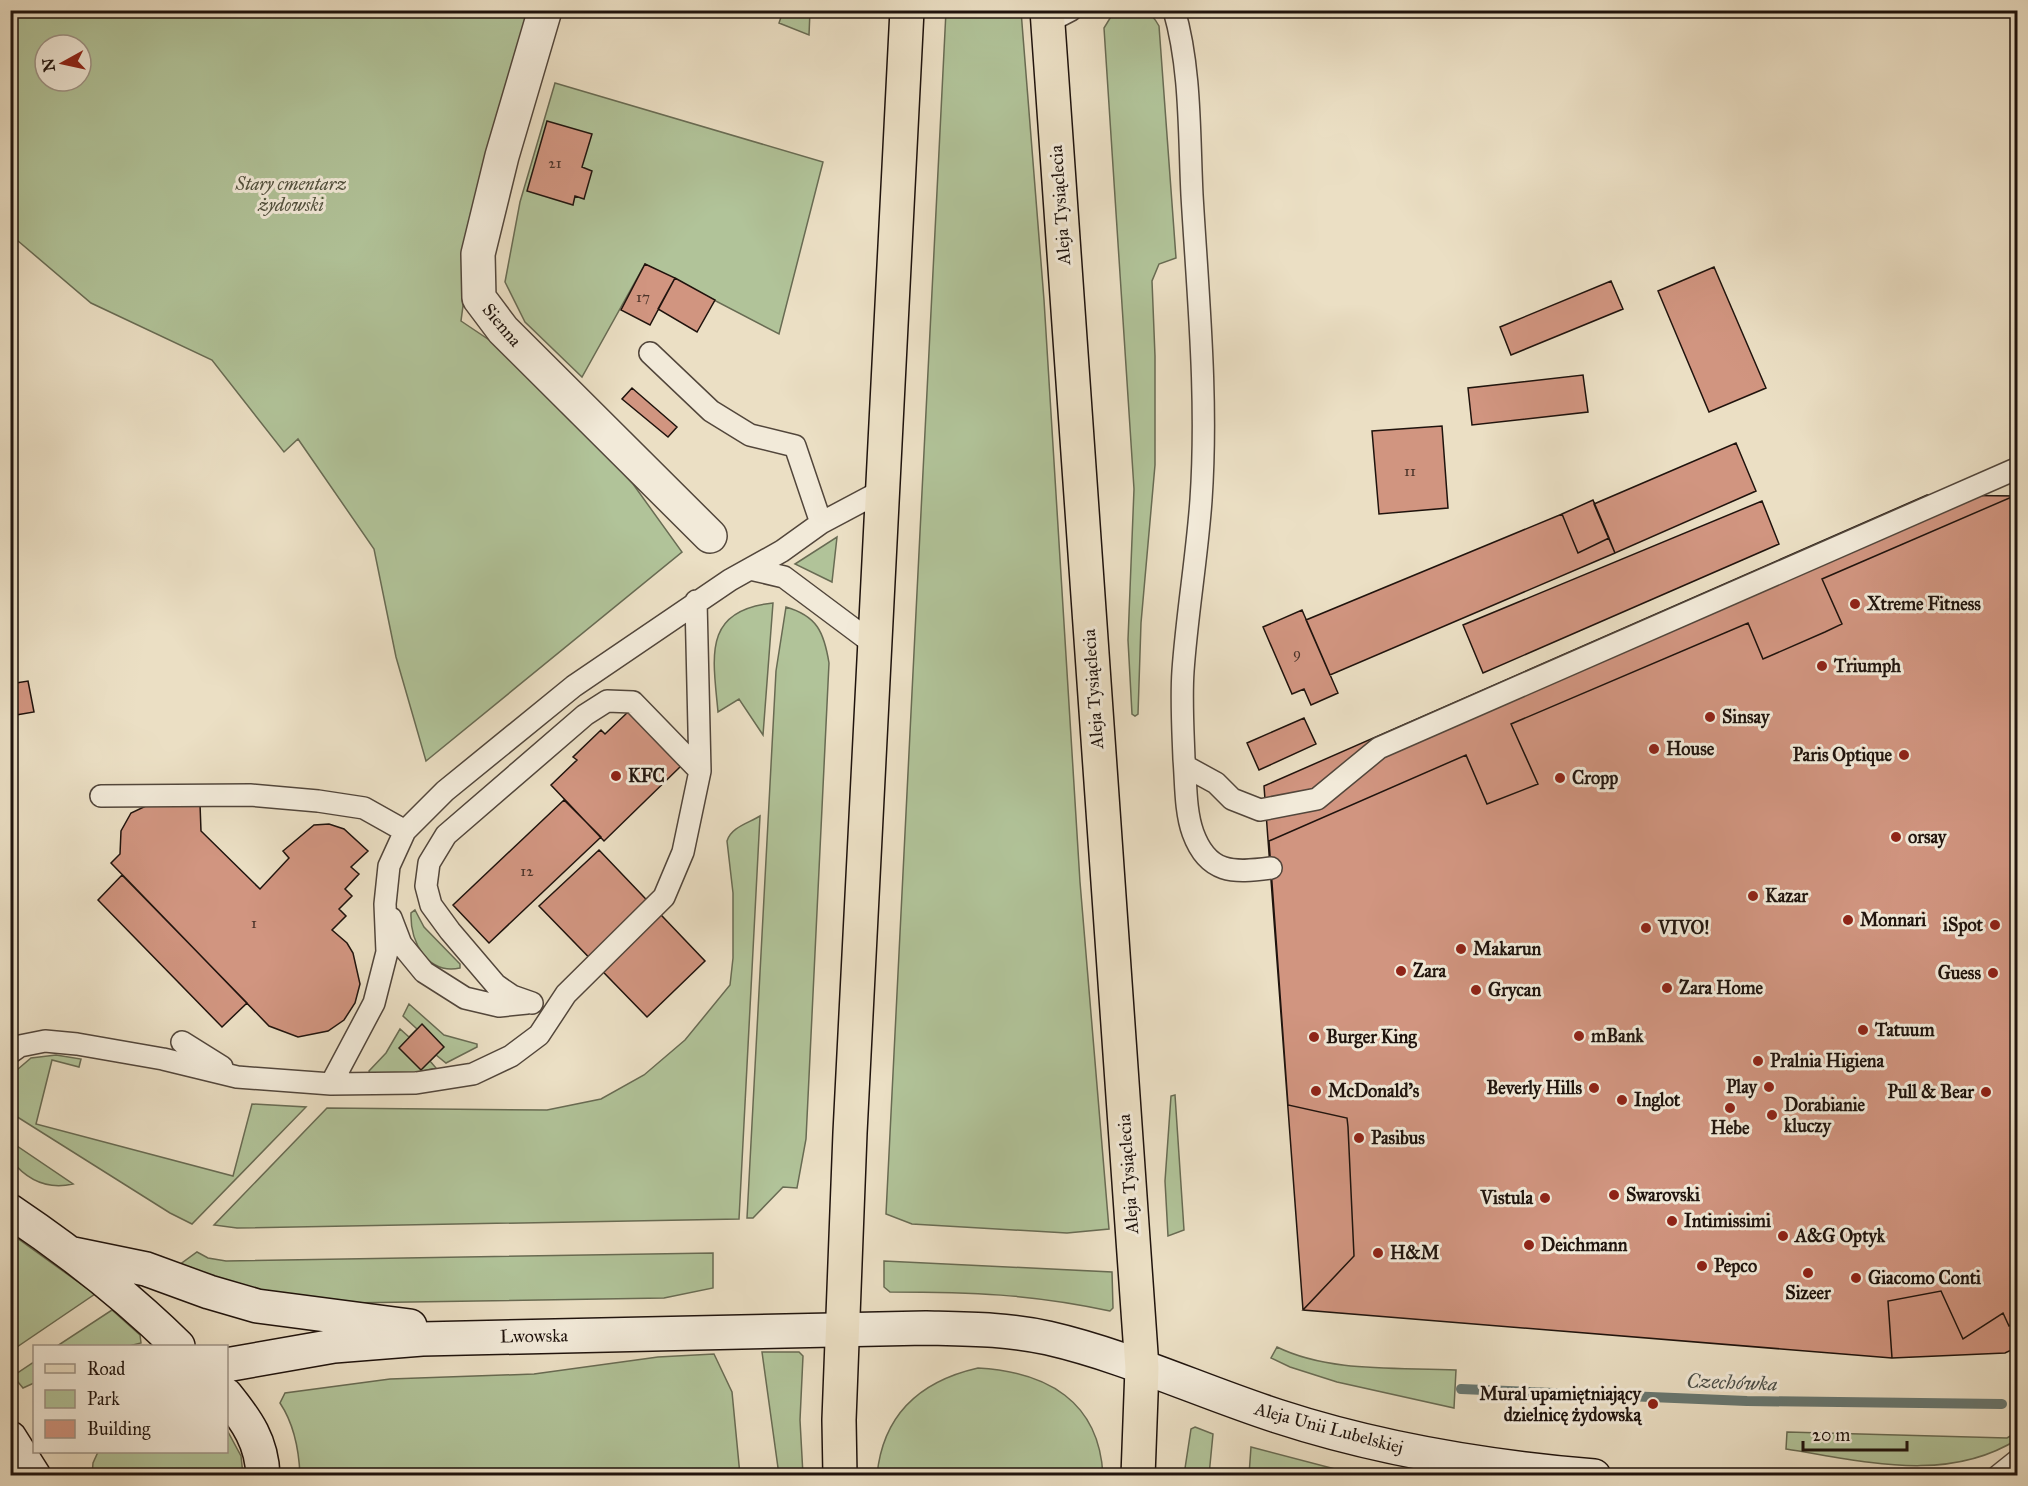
<svg xmlns="http://www.w3.org/2000/svg" width="2028" height="1486" font-family="'IM FELL Great Primer',serif">
	<style>
		.green { fill: #b1c399; stroke: #686b53; stroke-width: 1.5; fill-rule: evenodd }
		.lines { fill: none; stroke-linecap: round; stroke-linejoin: round }
		.stream { stroke: #687872; stroke-width: 10 }
		.building { fill: #d19580; stroke: #1f130d; stroke-width: 1.5 }
		.lane-casing { stroke: #52463b; stroke-width: 24 }
		.street-casing { stroke: #52463b; stroke-width: 36 }
		.secondary-casing { stroke: #1f130d; stroke-width: 36 }
		.primary-casing { stroke: #1f130d; stroke-width: 36 }
		.lane { stroke: #f2ead9; stroke-width: 21 }
		.street { stroke: #f2ead9; stroke-width: 33 }
		.secondary { stroke: #f2ead9; stroke-width: 33 }
		.primary { stroke: #ebdfc4; stroke-width: 33 }
		.poi-dot { fill: #8f2418; stroke: #f2ead9; stroke-width: 2 }
		.labels { text-anchor: middle; stroke-width: 6; stroke-linejoin: round; paint-order: stroke }
		.number-label { font-size: 15px; fill: #4c342a }
		.park-label { font-size: 18px; font-style: italic; fill: #52513e; stroke: #f2ead9 }
		.street-label { font-size: 18px; fill: #1f130d; stroke: #f2ead9 }
		.poi-label { font-size: 18px; font-weight: bold; fill: #1f130d; stroke: #f2ead9; text-anchor: start }
		.water-label { font-size: 20px; font-style: italic; fill: #494e48; stroke: #f2ead9 }
	</style>
	<rect width="100%" height="100%" fill="#ebdfc4"/>
	<filter id="stains"><feTurbulence type="fractalNoise" baseFrequency=".00333" numOctaves="4"/><feColorMatrix values="0 0 0 0 .2 0 0 0 0 .09 0 0 0 0 .02 0 0 0 .5 -.17"/></filter>
	<radialGradient id="worn" r=".72"><stop offset=".6" stop-color="#630" stop-opacity="0"/><stop offset="1" stop-color="#630" stop-opacity=".3"/></radialGradient>
	<path class="green" d="M1115,10C1136,10 1148,5 1159,26L1176,258L1159,264L1152,281L1155,356V465L1141,623L1138,714L1135,716L1132,714L1128,640L1134,489L1104,28Z
		M11,11H537L471,245L461,321L519,360L633,484L682,552L426,761L396,657L374,549L298,439L284,452L212,360L91,303L11,235ZM45,45H81V81H45Z
		M783,11H810L809,35L779,23Z
		M946,11H1021L1044,300L1080,882L1109,1229L1067,1233L912,1224L886,1214Z
		M555,83L823,162L779,334L645,264L582,377L525,322L505,282L520,202Z
		M837,537L832,582L795,564Z
		M773,603L763,735L739,699L718,712C713,657 702,610 773,603Z
		M786,607C817,616 824,632 829,663L806,1139L797,1188L783,1187L753,1218H747L776,671Z
		M760,816L739,1219L237,1228L214,1225L327,1108L547,1110L601,1099L644,1075L685,1040L730,985L733,958V893L727,841C731,827 749,823 760,816Z
		M415,910L424,927L460,964V968C426,975 410,940 411,913Z
		M409,1004L444,1035L477,1044V1047L446,1063L436,1055L430,1061L436,1068L414,1073L370,1074L369,1071L386,1053L400,1029L409,1037L417,1029L403,1016Z
		M56,1055L81,1059L79,1067L52,1060L36,1124L233,1176L252,1104L306,1107L192,1224L170,1213L11,1113V1075L31,1058Z
		M1175,1095L1184,1230L1168,1236L1165,1181L1171,1096Z
		M10,1142H11L73,1184C47,1190 27,1180 11,1160Z
		M10,1233L95,1294L11,1351H10Z
		M197,1252L208,1258L226,1261L713,1253V1288L664,1298L345,1303L287,1301L175,1268Z
		M884,1261L1112,1272L1113,1308L1110,1311C1032,1294 970,1292 890,1292L884,1287Z
		M112,1310L140,1335L141,1343L129,1346H57Z
		M1277,1347C1330,1373 1399,1367 1456,1370L1454,1408L1337,1382L1290,1367L1271,1358Z
		M762,1352H799L803,1356L800,1420L803,1475H779Z
		M714,1354L732,1392L740,1475H300C299,1451 294,1424 280,1403L285,1393L390,1379L534,1374L658,1357Z
		M34,1362V1383L23,1388L13,1376Z
		M978,1368C1047,1372 1099,1401 1103,1475H877C883,1414 921,1381 978,1368Z
		M1195,1427L1213,1434L1209,1475H1184L1191,1429Z
		M227,1430L241,1456L243,1475H92L93,1463L98,1452H226Z
		M1787,1432L2007,1438L2017,1432L2018,1439C1947,1484 1864,1461 1786,1449Z
		M1251,1447L1358,1475H1249Z"/>
	<g class="lines">
		<path class="stream" d="M1461,1389L1747,1401L2002,1404"/>
	</g>
	<path class="building" d="M547,121L592,134L582,167L592,171L584,199L575,196L573,205L527,191Z
		M645,264L675,278L650,325L621,310Z
		M1714,267L1766,388L1709,412L1658,291Z
		M675,278L715,300L697,332L658,309Z
		M1611,281L1623,309L1511,355L1500,327Z
		M1583,375L1588,412L1472,425L1468,388Z
		M632,388L677,427L668,437L622,399Z
		M1442,426L1448,508L1379,514L1372,431Z
		M1736,443L1756,491L1615,553L1594,504Z
		M1927,495L2018,496V1347L2005,1353L1892,1358L1303,1310L1264,786Z
		M2014,496H2018V1321L2009,1326L2003,1313L1963,1339L1941,1291L1888,1301L1892,1358L1303,1310L1354,1256L1348,1127L1347,1118L1288,1105L1269,841L1466,755L1487,804L1538,784L1511,724L1748,623L1763,659L1825,632L1842,624L1822,579Z
		M1593,500L1609,538L1578,553L1562,514Z
		M1762,501L1779,544L1483,673L1463,625Z
		M1562,514L1578,553L1609,538L1615,553L1330,675L1306,620Z
		M1302,610L1338,693L1311,705L1304,689L1292,694L1263,627Z
		M28,681L34,712L10,716V684Z
		M629,711L681,766L604,841L551,785L577,760L573,757L601,730L605,734Z
		M1304,718L1316,744L1259,770L1247,743Z
		M564,800L601,837L489,943L453,905Z
		M200,804L201,831L260,889L289,858L283,851L314,825L329,824L344,829L368,851L351,867L359,874L345,889L352,896L339,909L346,916L332,930L347,943L353,953L360,984L355,1003L344,1020L328,1031L298,1037L269,1026L111,863L120,854L121,831L131,813L148,805Z
		M599,850L705,961L647,1017L539,906Z
		M122,875L247,1003L222,1027L98,900Z
		M422,1024L444,1047L421,1070L399,1048Z"/>
	<g class="lines">
		<defs>
			<path id="lane" d="M1174,10C1191,68 1189,135 1192,195C1198,297 1208,398 1201,500C1197,557 1187,614 1183,671C1181,700 1183,730 1184,759C1186,782 1185,811 1193,833C1208,874 1233,873 1271,868
				M1048,22L1071,10
				M650,353L711,411L750,435L795,446L821,523
				M750,569L784,577L875,645
				M1185,766L1216,783L1232,799L1260,810L1317,799L1379,748L2018,468
				M101,796L250,795L318,801L364,808L405,831
				M391,918L401,944L424,972L465,998L499,1006L527,1003
				M532,1003L512,996L496,985L450,931L431,905L426,886L429,863L446,835L585,715L607,701L633,702L700,771
				M182,1042L222,1067
				M10,1053L20,1046L45,1041L77,1044L163,1059L237,1077L331,1084L416,1083L473,1074L511,1056L539,1035L566,994L664,897L683,852L700,771L696,601
				M331,1084L374,1003L387,952L385,904L389,866L405,831L445,791L574,686L730,580L782,551L821,523L883,490
				M1998,1476L2018,1460"/>
			<path id="street" d="M545,10L502,156L478,254L479,298L503,330L710,536"/>
			<path id="secondary" d="M10,1211C71,1252 126,1295 178,1346
				M73,1254L146,1269L209,1292L257,1306L410,1326
				M226,1365L334,1346L422,1339L926,1328C967,1329 1008,1329 1048,1338C1126,1356 1200,1391 1277,1416C1378,1449 1487,1467 1594,1476
				M226,1395C247,1421 262,1442 263,1476
				M10,1438L34,1476"/>
			<path id="primary" d="M1047,10L1142,1368L1138,1476
				M840,1476L839,1420L850,1133L907,10"/>
		</defs>
		<use href="#lane" class="lane-casing"/>
		<use href="#street" class="street-casing"/>
		<use href="#secondary" class="secondary-casing"/>
		<use href="#primary" class="primary-casing"/>
		<use href="#lane" class="lane"/>
		<use href="#street" class="street"/>
		<use href="#secondary" class="secondary"/>
		<use href="#primary" class="primary"/>
	</g>
	<g class="poi-dot">
		<circle cx="1855" cy="604" r="6"/>
		<circle cx="1822" cy="666" r="6"/>
		<circle cx="1710" cy="717" r="6"/>
		<circle cx="1654" cy="749" r="6"/>
		<circle cx="1904" cy="755" r="6"/>
		<circle cx="616" cy="776" r="6"/>
		<circle cx="1560" cy="778" r="6"/>
		<circle cx="1896" cy="837" r="6"/>
		<circle cx="1753" cy="896" r="6"/>
		<circle cx="1848" cy="920" r="6"/>
		<circle cx="1995" cy="925" r="6"/>
		<circle cx="1646" cy="928" r="6"/>
		<circle cx="1461" cy="949" r="6"/>
		<circle cx="1401" cy="971" r="6"/>
		<circle cx="1993" cy="973" r="6"/>
		<circle cx="1667" cy="988" r="6"/>
		<circle cx="1476" cy="990" r="6"/>
		<circle cx="1863" cy="1030" r="6"/>
		<circle cx="1579" cy="1036" r="6"/>
		<circle cx="1314" cy="1037" r="6"/>
		<circle cx="1758" cy="1061" r="6"/>
		<circle cx="1769" cy="1087" r="6"/>
		<circle cx="1594" cy="1088" r="6"/>
		<circle cx="1316" cy="1091" r="6"/>
		<circle cx="1986" cy="1092" r="6"/>
		<circle cx="1622" cy="1100" r="6"/>
		<circle cx="1730" cy="1108" r="6"/>
		<circle cx="1772" cy="1115" r="6"/>
		<circle cx="1359" cy="1138" r="6"/>
		<circle cx="1614" cy="1195" r="6"/>
		<circle cx="1545" cy="1198" r="6"/>
		<circle cx="1672" cy="1221" r="6"/>
		<circle cx="1783" cy="1236" r="6"/>
		<circle cx="1529" cy="1245" r="6"/>
		<circle cx="1378" cy="1253" r="6"/>
		<circle cx="1702" cy="1266" r="6"/>
		<circle cx="1808" cy="1273" r="6"/>
		<circle cx="1856" cy="1278" r="6"/>
		<circle cx="1653" cy="1404" r="6"/>
	</g>
	<g class="labels">
		<g class="number-label">
			<text x="555" y="168">21</text>
			<text x="643" y="302">17</text>
			<text x="1410" y="476">11</text>
			<text x="1297" y="658">9</text>
			<text x="527" y="876">12</text>
			<text x="254" y="928">1</text>
		</g>
		<g class="park-label">
			<text x="291" y="190">Stary cmentarz<tspan x="291" dy="21">żydowski</tspan></text>
		</g>
		<g class="street-label">
			<text transform="translate(1060 205) rotate(-94)" y="6">Aleja Tysiąclecia</text>
			<text transform="translate(502 325) rotate(50)" y="6">Sienna</text>
			<text transform="translate(1093 689) rotate(-94)" y="6">Aleja Tysiąclecia</text>
			<text transform="translate(1128 1174) rotate(-94)" y="6">Aleja Tysiąclecia</text>
			<text transform="translate(534 1336) rotate(-1)" y="6">Lwowska</text>
			<text transform="translate(1329 1428) rotate(15)" y="6">Aleja Unii Lubelskiej</text>
		</g>
		<g class="poi-label">
			<text x="1867" y="610">Xtreme Fitness</text>
			<text x="1834" y="672">Triumph</text>
			<text x="1722" y="723">Sinsay</text>
			<text x="1666" y="755">House</text>
			<text x="1892" y="761" text-anchor="end">Paris Optique</text>
			<text x="628" y="782">KFC</text>
			<text x="1572" y="784">Cropp</text>
			<text x="1908" y="843">orsay</text>
			<text x="1765" y="902">Kazar</text>
			<text x="1860" y="926">Monnari</text>
			<text x="1983" y="931" text-anchor="end">iSpot</text>
			<text x="1658" y="934">VIVO!</text>
			<text x="1473" y="955">Makarun</text>
			<text x="1413" y="977">Zara</text>
			<text x="1981" y="979" text-anchor="end">Guess</text>
			<text x="1679" y="994">Zara Home</text>
			<text x="1488" y="996">Grycan</text>
			<text x="1875" y="1036">Tatuum</text>
			<text x="1591" y="1042">mBank</text>
			<text x="1326" y="1043">Burger King</text>
			<text x="1770" y="1067">Pralnia Higiena</text>
			<text x="1757" y="1093" text-anchor="end">Play</text>
			<text x="1582" y="1094" text-anchor="end">Beverly Hills</text>
			<text x="1328" y="1097">McDonald's</text>
			<text x="1974" y="1098" text-anchor="end">Pull &amp; Bear</text>
			<text x="1634" y="1106">Inglot</text>
			<text x="1784" y="1111">Dorabianie<tspan x="1784" dy="21">kluczy</tspan></text>
			<text x="1730" y="1134" text-anchor="middle">Hebe</text>
			<text x="1371" y="1144">Pasibus</text>
			<text x="1626" y="1201">Swarovski</text>
			<text x="1533" y="1204" text-anchor="end">Vistula</text>
			<text x="1684" y="1227">Intimissimi</text>
			<text x="1795" y="1242">A&amp;G Optyk</text>
			<text x="1541" y="1251">Deichmann</text>
			<text x="1390" y="1259">H&amp;M</text>
			<text x="1714" y="1272">Pepco</text>
			<text x="1868" y="1284">Giacomo Conti</text>
			<text x="1808" y="1299" text-anchor="middle">Sizeer</text>
			<text x="1641" y="1400" text-anchor="end">Mural upamiętniający<tspan x="1641" dy="21">dzielnicę żydowską</tspan></text>
		</g>
		<g class="water-label">
			<text transform="translate(1732 1382) rotate(2)" y="7">Czechówka</text>
		</g>
	</g>
	<rect width="2028" height="1486" fill="none" stroke="#ebdfc4" stroke-width="36"/>
	<rect x="12" y="12" width="2004" height="1462" fill="none" stroke="#1f130d" stroke-width="3"/>
	<rect x="18" y="18" width="1992" height="1450" fill="none" stroke="#1f130d" stroke-width="1.5"/>
	<rect x="33" y="1345" width="195" height="108" fill="#f2ead9" stroke="#9e9487" stroke-width="1.5"/>
	<rect x="45" y="1364" width="30" height="9" fill="#ebdfc4" stroke="#9e9487" stroke-width="1.5"/>
	<text x="87" y="1375" font-size="18" fill="#1f130d">Road</text>
	<rect x="45" y="1390" width="30" height="18" fill="#b1c399" stroke="#9e9487" stroke-width="1.5"/>
	<text x="87" y="1405" font-size="18" fill="#1f130d">Park</text>
	<rect x="45" y="1420" width="30" height="18" fill="#d19580" stroke="#9e9487" stroke-width="1.5"/>
	<text x="87" y="1435" font-size="18" fill="#1f130d">Building</text>
	<g transform="translate(63 63) rotate(262)"><circle r="28" fill="#f2ead9" stroke="#9e9487" stroke-width="1.5"/>
	<path d="M0-4.5L10 22L0 15L-10 22Z" fill="#8f2418"/>
	<text y="-9" font-size="16" font-weight="bold" text-anchor="middle" fill="#1f130d">N</text>
	</g>
	<path d="M1803 1441v9h104v-9" fill="none" stroke="#1f130d" stroke-width="3"/>
	<text x="1812" y="1441" font-size="18" fill="#1f130d" stroke="#f2ead9" stroke-width="4.5" paint-order="stroke">20 m</text>
	<rect width="100%" height="100%" filter="url(#stains)"/>
	<rect width="100%" height="100%" fill="url(#worn)"/>
</svg>
